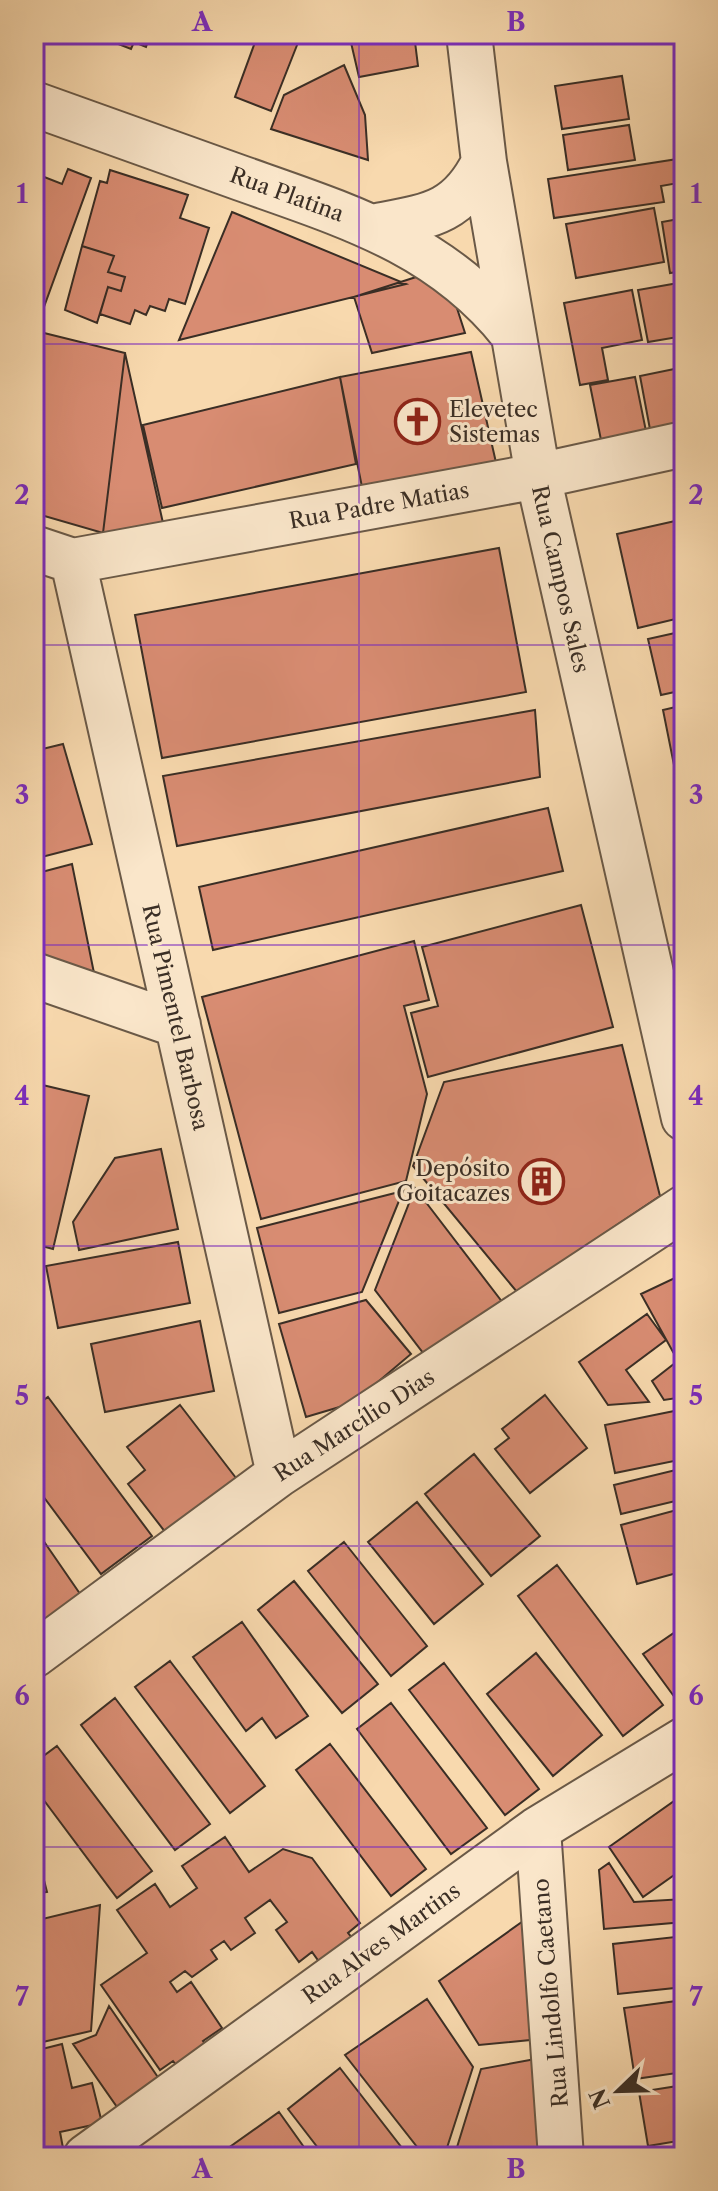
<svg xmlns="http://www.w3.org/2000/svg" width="718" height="2191" font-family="'Libre Caslon Text',serif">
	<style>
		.building { fill: #d88c72; stroke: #3a2e25; stroke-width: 2 }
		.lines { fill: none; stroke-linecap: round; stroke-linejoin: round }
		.minor-casing { stroke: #6a5947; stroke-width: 48 }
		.minor { stroke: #fae6ca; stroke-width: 44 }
		.grid { fill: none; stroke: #7b2cbf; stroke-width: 2; stroke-opacity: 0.55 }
		.labels { text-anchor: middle; stroke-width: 6; stroke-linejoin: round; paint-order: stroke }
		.street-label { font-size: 22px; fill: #3a2e25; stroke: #fae6ca }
		.poi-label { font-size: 22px; fill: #3a2e25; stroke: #fae6ca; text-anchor: start }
		.neatline { fill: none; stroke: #7b2cbf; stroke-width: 3 }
		.grid-label { font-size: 26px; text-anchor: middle; font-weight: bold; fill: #7b2cbf }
	</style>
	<rect width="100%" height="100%" fill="#f8d9ae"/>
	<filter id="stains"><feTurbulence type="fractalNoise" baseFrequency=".0025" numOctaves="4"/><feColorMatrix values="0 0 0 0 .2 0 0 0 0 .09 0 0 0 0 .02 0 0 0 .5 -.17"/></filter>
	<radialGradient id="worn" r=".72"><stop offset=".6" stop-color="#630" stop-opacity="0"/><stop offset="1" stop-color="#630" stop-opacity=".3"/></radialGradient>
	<path class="building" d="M101,34H167L164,43L149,38L146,47L134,42L131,49L100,37Z
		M258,34L301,35L271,111L235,97Z
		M349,34H414L418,66L359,77Z
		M344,65L365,115L368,160L271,129L284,95Z
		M622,76L629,119L562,129L555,86Z
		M629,125L635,160L568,170L563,135Z
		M684,158V182L661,186L664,202L554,218L548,179Z
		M68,169L91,178L37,326L34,325V173L62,184Z
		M110,170L188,195L180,218L209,228L185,304L169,299L165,311L150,306L146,315L135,310L130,324L100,314L108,287L121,291L125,277L108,272L114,256L82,246L100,181L107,183Z
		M654,208L664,262L576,278L566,224Z
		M232,212L406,284L179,340Z
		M684,218V271L670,273L662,222Z
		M82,246L114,256L108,272L125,277L121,291L108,287L97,323L65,310Z
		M444,268L465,333L372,353L354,297Z
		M684,282V336L648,342L638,290Z
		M632,290L642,340L602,348L608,380L580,385L564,303Z
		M40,332L125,353L103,533L34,513V354Z
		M471,352L497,467L364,497L340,377Z
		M125,353L165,532L102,545L103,533Z
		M684,367V435L652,440L640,376Z
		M340,377L356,464L162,508L143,425Z
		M635,377L648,441L603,450L590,385Z
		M684,519V617L638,628L617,534Z
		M499,548L526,692L162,758L135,615Z
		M684,631V690L661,695L648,639Z
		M684,705V763L674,765L663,710Z
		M535,710L540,777L177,846L163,776Z
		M63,744L92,844L34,859V751Z
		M548,808L563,871L213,950L199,887Z
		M72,864L94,973L34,952V874Z
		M581,905L613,1027L428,1077L411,1013L438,1006L422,947Z
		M414,941L429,1000L404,1006L427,1094L406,1181L261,1219L202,997Z
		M622,1045L660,1196L517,1292L413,1166L444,1082Z
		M34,1083L89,1096L53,1249L34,1244Z
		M161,1149L178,1229L79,1250L73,1222L115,1158Z
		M415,1188L503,1303L427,1358L375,1290Z
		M403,1191L362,1292L279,1313L257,1228Z
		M178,1242L190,1303L58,1328L46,1266Z
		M681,1275L684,1342L673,1352L641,1294Z
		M366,1300L411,1354L353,1403L306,1417L279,1324Z
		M647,1314L666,1340L626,1370L649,1402L608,1405L579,1362Z
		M200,1321L214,1391L105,1412L91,1344Z
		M684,1356V1397L664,1400L652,1381Z
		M545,1395L587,1448L530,1493L495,1449L509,1438L502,1429Z
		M48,1397L152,1536L101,1574L34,1484V1407Z
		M180,1405L236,1478L166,1533L128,1484L145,1470L127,1447Z
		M684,1409V1459L615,1473L605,1425Z
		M474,1454L540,1536L491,1576L425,1494Z
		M684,1468V1499L621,1514L614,1485Z
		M417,1502L483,1584L434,1624L368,1542Z
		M684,1508V1571L637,1584L621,1525Z
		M344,1542L427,1646L391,1676L308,1571Z
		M45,1543L87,1604L34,1642V1551Z
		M557,1565L663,1705L623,1736L518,1596Z
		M294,1581L378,1684L342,1713L258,1610Z
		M242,1622L308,1716L276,1738L262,1718L246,1731L193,1657Z
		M684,1626V1704L681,1706L643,1654Z
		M536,1653L602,1735L553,1776L487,1694Z
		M170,1661L265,1786L230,1813L135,1687Z
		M444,1663L539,1789L505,1815L409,1690Z
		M115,1698L210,1824L175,1850L81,1725Z
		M391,1703L487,1828L451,1854L357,1729Z
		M330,1744L426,1869L391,1896L296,1770Z
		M57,1746L152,1871L117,1898L34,1787V1763Z
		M684,1794V1843L678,1847L684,1855V1868L643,1897L609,1847Z
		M225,1837L249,1872L283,1849L312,1858L360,1923L348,1933L353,1939L320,1963L312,1952L299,1962L276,1930L287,1922L270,1900L245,1918L255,1933L231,1950L224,1941L211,1950L217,1959L192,1977L185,1971L170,1982L177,1992L191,1982L222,2028L203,2041L210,2051L180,2070L173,2061L160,2070L101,1985L147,1953L117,1910L155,1884L170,1907L197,1888L182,1866Z
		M34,1841L47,1892L34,1894Z
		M609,1863L634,1902L684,1899V1922L604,1929L599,1870Z
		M100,1905L91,2031L34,2044V1921Z
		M526,1919L540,2039L479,2045L439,1981Z
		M684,1936V1987L618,1994L613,1944Z
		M427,1999L473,2067L444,2157H425L345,2055Z
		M684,2000V2072L635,2079L624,2008Z
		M109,2006L164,2086L124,2117L73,2044L96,2035Z
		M62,2044L72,2088L92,2083L102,2123L60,2132L63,2148L35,2155L34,2051Z
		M541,2058L551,2157H454L481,2069Z
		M340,2068L409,2157H325L288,2109Z
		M684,2085V2140L648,2146L639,2092Z
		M279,2112L311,2157H228L224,2151Z
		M684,2150V2157H645V2154Z"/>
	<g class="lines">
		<defs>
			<path id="minor" d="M469,34L484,162L538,476L684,1118
				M34,104C101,128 168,152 235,176C341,214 439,241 512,333
				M377,226C430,216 459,213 484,162
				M34,548L73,561L538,476L684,444
				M73,561L279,1474
				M34,975L178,1025
				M34,1655L279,1474L684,1208
				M538,1829L561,2157
				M86,2157L538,1829L684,1740"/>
		</defs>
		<use href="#minor" class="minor-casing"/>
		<use href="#minor" class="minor"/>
	</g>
	<path class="grid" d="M359,34V2157M34,344H684M34,645H684M34,945H684M34,1246H684M34,1546H684M34,1847H684"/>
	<defs>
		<symbol id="church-ring" viewBox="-11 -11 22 22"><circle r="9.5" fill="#fae6ca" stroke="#8f2418" stroke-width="1.5"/><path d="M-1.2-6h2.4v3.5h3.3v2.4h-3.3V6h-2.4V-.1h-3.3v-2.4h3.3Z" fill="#8f2418"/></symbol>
		<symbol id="building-ring" viewBox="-11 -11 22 22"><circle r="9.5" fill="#fae6ca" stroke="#8f2418" stroke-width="1.5"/><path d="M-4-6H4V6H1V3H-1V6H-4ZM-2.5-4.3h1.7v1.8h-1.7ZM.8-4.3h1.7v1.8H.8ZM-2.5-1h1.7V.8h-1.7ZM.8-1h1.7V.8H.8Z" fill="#8f2418"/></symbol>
	</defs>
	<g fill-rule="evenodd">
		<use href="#church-ring" x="392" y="396" width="51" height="51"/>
		<use href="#building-ring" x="516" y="1156" width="51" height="51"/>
	</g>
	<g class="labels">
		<g class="street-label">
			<text transform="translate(287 194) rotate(20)" y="8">Rua Platina</text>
			<text transform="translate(379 505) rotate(-10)" y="8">Rua Padre Matias</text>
			<text transform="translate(561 579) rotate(77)" y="8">Rua Campos Sales</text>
			<text transform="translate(176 1017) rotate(77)" y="8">Rua Pimentel Barbosa</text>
			<text transform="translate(354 1425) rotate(-33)" y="8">Rua Marcílio Dias</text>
			<text transform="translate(381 1943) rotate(-36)" y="8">Rua Alves Martins</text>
			<text transform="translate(550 1993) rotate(-95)" y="8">Rua Lindolfo Caetano</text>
		</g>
		<g class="poi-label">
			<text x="449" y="417">Elevetec<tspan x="449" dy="25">Sistemas</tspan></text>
			<text x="510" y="1176" text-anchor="end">Depósito<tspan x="510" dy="25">Goitacazes</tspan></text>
		</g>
	</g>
	<rect width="718" height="2191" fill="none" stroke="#f8d9ae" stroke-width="88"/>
	<g transform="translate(618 2091) rotate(247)" stroke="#fae6ca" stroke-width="6" paint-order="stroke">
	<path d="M0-6L14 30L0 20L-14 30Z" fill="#3a2e25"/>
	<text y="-12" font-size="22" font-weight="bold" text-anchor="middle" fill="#3a2e25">N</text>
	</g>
	<rect x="44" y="44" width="630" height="2103" class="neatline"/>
	<g class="grid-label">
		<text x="202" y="31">A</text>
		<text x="516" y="31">B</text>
		<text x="22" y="203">1</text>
		<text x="696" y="203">1</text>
		<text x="22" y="504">2</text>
		<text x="696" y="504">2</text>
		<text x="22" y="804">3</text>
		<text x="696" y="804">3</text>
		<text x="22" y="1105">4</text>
		<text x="696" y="1105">4</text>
		<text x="22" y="1405">5</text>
		<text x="696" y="1405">5</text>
		<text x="22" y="1705">6</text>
		<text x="696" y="1705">6</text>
		<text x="22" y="2006">7</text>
		<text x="696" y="2006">7</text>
		<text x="202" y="2178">A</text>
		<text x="516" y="2178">B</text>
	</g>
	<rect width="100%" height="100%" filter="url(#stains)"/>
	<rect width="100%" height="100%" fill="url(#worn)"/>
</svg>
